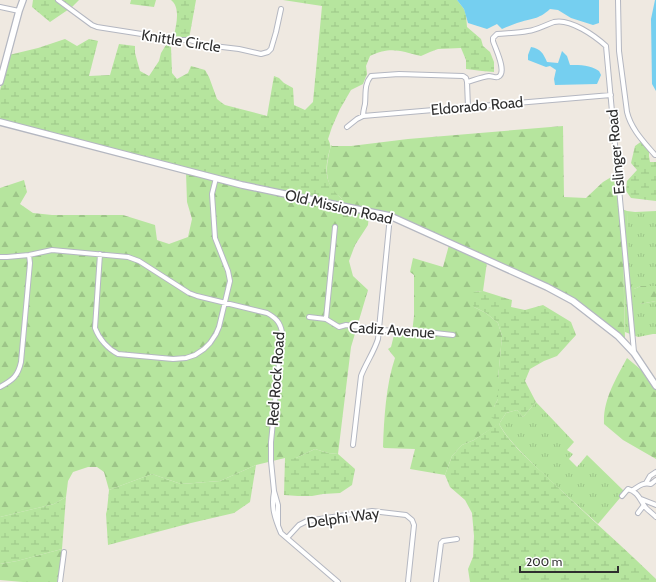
<svg xmlns="http://www.w3.org/2000/svg" width="656" height="582" font-family="Cabin,sans-serif">
	<style>
		.grass { fill: url(#grass-tufts) }
		.forest { fill: url(#forest-firs) }
		.wetland { fill: url(#wetland-marsh) }
		.water { fill: #75cff0 }
		.lines { fill: none; stroke-linecap: round; stroke-linejoin: round }
		.street-casing { stroke: #b4b7c1; stroke-width: 6 }
		.secondary-casing { stroke: #b4b7c1; stroke-width: 8 }
		.street { stroke: #fff; stroke-width: 4 }
		.secondary { stroke: #fff; stroke-width: 5.5 }
		.labels { text-anchor: middle; stroke-width: 3.5; stroke-linejoin: round; paint-order: stroke }
		.street-label { font-size: 15px; fill: #2e2e2e; stroke: #fff }
	</style>
	<defs>
		<pattern id="grass-tufts" width="24" height="20" patternUnits="userSpaceOnUse"><rect width="24" height="20" fill="#b6e59e"/><path d="M3 7l-1-3M5 7V3M7 7l1-3M15 17l-1-3M17 17v-4M19 17l1-3" fill="none" stroke="#9dc588"/></pattern>
		<pattern id="forest-firs" width="22" height="20" patternUnits="userSpaceOnUse"><rect width="22" height="20" fill="#b6e59e"/><path d="M5 1l3.5 6h-7zM16 11l3.5 6h-7z" fill="#9dc588"/></pattern>
		<pattern id="wetland-marsh" width="20" height="14" patternUnits="userSpaceOnUse"><rect width="20" height="14" fill="#b6e59e"/><path d="M1 5h8M5 5V1M11 12h8M15 12V8" fill="none" stroke="#9dc588"/></pattern>
	</defs>
	<rect width="100%" height="100%" fill="#efe9e1"/>
	<path class="grass" d="M627,211L635,212L656,211V286H641L634,289V303L640,304L656,301V334H653L638,337L625,332L623,251H628Z
		M536,402L574,442L567,450L573,454L569,459L577,467L587,455L625,492L598,524C577,505 556,486 535,466C522,453 508,440 499,424L506,413L517,410L523,417Z"/>
	<path class="forest" d="M563,126L564,197L586,198L603,182L613,176L620,186L622,209L627,211L629,251L623,252L625,339L574,300L418,226L340,204L342,199C338,195 332,191 330,185C324,172 328,158 331,145L332,146H351L408,139Z
		M186,172L369,214L368,225L355,245L349,261L353,276L368,290L351,347L338,454L328,453L315,449L296,458H285L256,465L220,481L181,484L152,474L109,490L104,472L97,467H88L73,472L68,481L66,497L54,504L0,517V188L24,180L27,192L20,204L33,213L52,215H123L155,225L157,240L169,244L188,237L192,219L187,202Z
		M449,245L487,262L483,291L474,292V307L486,313L498,323L502,336L498,379V399L494,407L500,423L474,440L462,445L452,456L445,475L410,469L415,449L384,448L383,447C384,419 386,384 395,358L388,349L391,347L394,335L397,334L405,335L412,333L414,316V275L410,272L413,258L443,267Z
		M641,286H656V301L640,304H634V289Z
		M627,358L645,373L656,390V459L623,440L604,424C603,399 616,379 627,358Z
		M62,549L59,582H23L0,580V564L17,561Z"/>
	<path class="wetland" d="M33,0H79L72,7L50,22L32,7Z
		M131,0H156L154,7L130,4Z
		M171,0H196L189,39L174,36C176,25 181,8 171,0Z
		M283,0H457L464,9L466,15L467,27L481,39L483,46L490,52L494,62V72L482,71L466,69V60L461,48L438,49L430,52L421,56C400,51 391,46 370,56L366,66L367,74L363,84L351,90L340,109L332,127L328,139C332,147 330,148 328,157C324,177 328,186 343,200L340,204L299,194L236,180L142,157L0,120V90L9,55L38,48L65,39L77,46L89,39L98,41L89,76L110,75L119,44L135,46V53L140,71L149,76L159,61L161,53L166,45L171,47L172,73L177,79L188,73L191,66L205,70L209,77L217,99L222,103L225,105L267,116L274,76L279,78L284,83L293,88L294,105L305,110L313,102L322,6Z
		M642,141L649,145V156L650,162H656V201L631,198L626,191L627,181L637,170L631,163L635,146Z
		M483,291L512,300L511,307L525,310L543,305L571,322L576,335L557,356L544,361L530,369L525,381L536,402L523,417L517,410L506,413L499,424C510,444 530,461 546,476C582,511 620,544 656,579V582H470L468,569L473,557L474,536L472,513L465,500L450,487L445,475L452,456L462,445L474,440L499,423L491,417L494,407L498,399V379L502,336L498,323L486,313L474,307L469,299L474,292Z
		M315,449L328,453L338,454L355,469L352,485L340,493L323,494L312,496H298L284,495L285,458H296Z
		M256,465L250,502L234,513L191,523L108,545L106,514L107,510L109,490L152,474L181,484L220,481Z
		M66,497L62,549L17,561L0,564V517L54,504Z"/>
	<path class="water" d="M457,0H599V23L593,25L571,18L558,10L550,9C538,20 532,18 517,23C512,25 507,27 502,29L497,24L487,29L468,23L464,9Z
		M655,0H656V91L652,84L651,19Z
		M531,47C541,49 543,53 547,62L558,63L562,51L567,56L570,65C581,65 590,65 599,71L601,75L597,84L555,85L554,79L556,70L550,66L546,67L528,60V55Z"/>
	<g class="lines">
		<defs>
			<path id="street" d="M58,0L92,25L97,27L148,35L170,40H190L205,45L239,49L261,54L268,52L271,49L276,32L281,9
				M618,0L619,51L627,112C631,129 644,142 655,155H656
				M0,7L19,11
				M467,82C474,80 482,77 489,76C492,76 495,78 498,77C508,73 495,48 493,41V38L497,34C507,33 518,33 528,31C537,30 545,25 554,22C570,18 595,36 606,46L634,352
				M363,116C363,112 364,108 365,104C366,94 364,84 371,76L399,74L463,76L466,78L467,82L468,107
				M347,127L357,119L363,116L611,95
				M100,254L95,328C99,339 108,349 118,354L173,359L186,358L195,355L204,349L210,343L216,334L219,327L230,281L228,271L215,238L212,194L216,178
				M0,257H7L29,255L52,250L128,257L139,261L189,293L197,296L267,313C276,318 280,322 282,332L271,442V461L274,491L278,505V525
				M309,317L326,319L339,327L346,325L379,330L426,332L453,335
				M326,319L335,227
				M0,387C13,380 18,376 21,362L30,263L29,255
				M353,445L361,376C366,363 374,352 378,339L390,216
				M646,483L650,476L656,472
				M633,490C639,486 643,482 651,484L656,480
				M274,492C271,507 275,519 281,533L338,582
				M622,496L628,489C639,492 640,501 646,508C649,511 653,514 656,517
				M641,499L656,505
				M638,513L644,505
				M287,538L299,525L307,521L372,511L406,515L412,520L414,525L408,582
				M60,582L64,552
				M436,582L441,543L443,541L457,539"/>
			<path id="secondary" d="M0,82L19,11L23,0
				M0,122L242,185L390,216L547,287L573,301L618,336L634,353L656,386"/>
		</defs>
		<use href="#street" class="street-casing"/>
		<use href="#secondary" class="secondary-casing"/>
		<use href="#street" class="street"/>
		<use href="#secondary" class="secondary"/>
	</g>
	<g class="labels">
		<g class="street-label">
			<text transform="translate(181 41) rotate(9)" y="5">Knittle Circle</text>
			<text transform="translate(477 106) rotate(-5)" y="5">Eldorado Road</text>
			<text transform="translate(616 152) rotate(-95)" y="5">Eslinger Road</text>
			<text transform="translate(339 207) rotate(13)" y="5">Old Mission Road</text>
			<text transform="translate(392 330) rotate(4)" y="5">Cadiz Avenue</text>
			<text transform="translate(276 379) rotate(-86)" y="5">Red Rock Road</text>
			<text transform="translate(343 518) rotate(-8)" y="5">Delphi Way</text>
		</g>
	</g>
	<path d="M520 566v6h98v-6" fill="none" stroke="#2e2e2e" stroke-width="2"/>
	<text x="526" y="566" font-size="12" fill="#2e2e2e" stroke="#ffffff" stroke-width="3" paint-order="stroke">200 m</text>
</svg>
